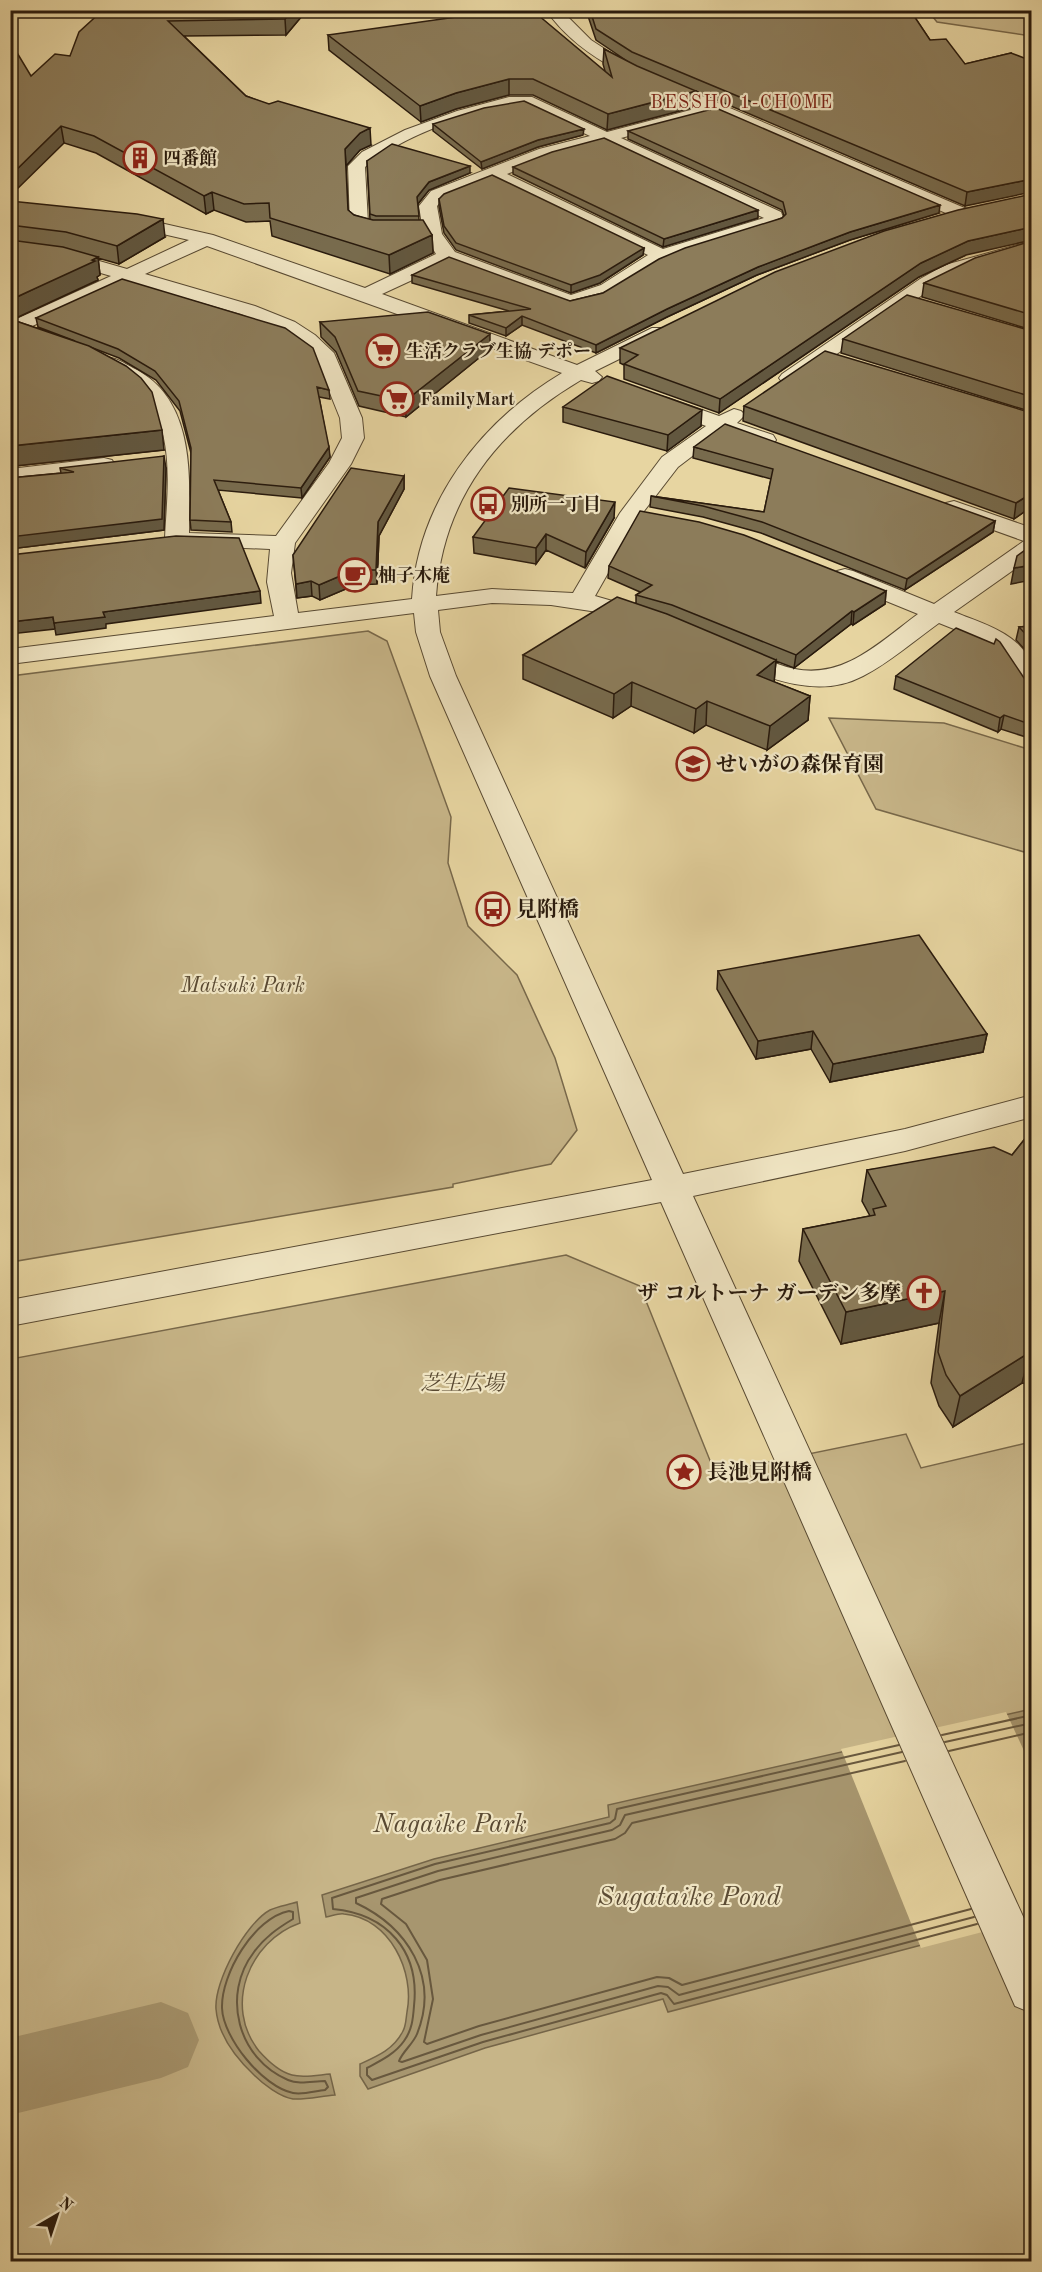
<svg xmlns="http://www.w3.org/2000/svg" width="1042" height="2272" font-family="'Old Standard TT','Noto Serif JP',serif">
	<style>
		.green { fill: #c7b588; stroke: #78684a; stroke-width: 1.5 }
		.water { fill: #a7966f; stroke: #756548; stroke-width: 1.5 }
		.pier { fill: #e7d5a1 }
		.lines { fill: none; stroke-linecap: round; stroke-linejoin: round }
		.shore { stroke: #68583e; stroke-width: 2 }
		.canal { fill: #a7966f; fill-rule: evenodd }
		.minor-casing { stroke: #594a32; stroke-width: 2 }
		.minor { fill: #efe4c2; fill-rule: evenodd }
		.wall { fill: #786b4d; stroke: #2a1b0d; stroke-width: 1.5 }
		.shaded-wall { fill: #62573f; stroke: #2a1b0d; stroke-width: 1.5 }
		.building { fill: #8c7c5a; stroke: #2a1b0d; stroke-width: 1.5 }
		.labels { text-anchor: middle; stroke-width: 4.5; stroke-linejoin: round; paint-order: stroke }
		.far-neighbourhood-label { font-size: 18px; letter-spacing: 1.5px; fill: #7a1f14; stroke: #efe4c2 }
		.far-poi-label { font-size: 18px; font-weight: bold; fill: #2a1b0d; stroke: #efe4c2; text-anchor: start }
		.poi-label { font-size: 21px; font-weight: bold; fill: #2a1b0d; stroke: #efe4c2; text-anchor: start }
		.park-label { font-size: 21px; font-style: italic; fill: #594932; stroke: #efe4c2 }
		.near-park-label { font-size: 26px; font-style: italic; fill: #594932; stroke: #efe4c2 }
		.near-water-label { font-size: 27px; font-style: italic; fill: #5c4c34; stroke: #efe4c2 }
	</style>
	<rect width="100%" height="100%" fill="#e7d5a1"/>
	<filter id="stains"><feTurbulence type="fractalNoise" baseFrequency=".00333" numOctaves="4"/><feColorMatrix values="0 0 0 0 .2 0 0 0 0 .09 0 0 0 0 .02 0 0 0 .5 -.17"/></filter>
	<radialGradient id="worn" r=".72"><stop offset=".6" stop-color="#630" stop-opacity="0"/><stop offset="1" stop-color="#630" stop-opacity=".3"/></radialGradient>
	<path class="green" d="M928,11H1031V36L937,22Z
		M368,631L387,641L451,817L448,863L468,926L517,975L555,1058L577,1130L551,1164L453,1184V1187L11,1262V676Z
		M829,718L944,723L1031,750V854L876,809Z
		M566,1255L640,1286L715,1473L906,1434L921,1468L1031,1442V2261L11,2262V1359Z"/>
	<path class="water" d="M1031,1709V1916L668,2012L663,1999L485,2048L368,2089L360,2076V2064C378,2056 394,2049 403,2031C406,2026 406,2018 407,2012C415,1972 390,1918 344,1914C339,1913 332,1916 326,1917L322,1895L434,1859L609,1817L608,1805Z
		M297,1902L300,1923C249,1941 223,2006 259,2051C267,2060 280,2072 292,2075C303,2078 318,2075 330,2074L335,2095C321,2096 306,2100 293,2099C280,2097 263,2084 254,2075C236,2058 218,2035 216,2009C214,1981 246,1923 270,1910C278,1906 288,1905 297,1902Z"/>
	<path class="pier" d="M1006,1712L1031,1766L1032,1919L921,1948L841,1749Z"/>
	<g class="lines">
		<path class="shore" d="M942,1735L1032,1715
			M945,1742L1032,1723
			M899,1745L617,1809L615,1819L610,1823L435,1864L332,1898L333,1909C387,1914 420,1951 414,2006C413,2019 412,2030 404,2041C395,2054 380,2061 367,2068V2075L372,2080L483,2042L661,1993L667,1995L674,2004L977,1924
			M949,1751L1032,1732
			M902,1752L625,1815L620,1825L612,1830L438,1871L356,1898V1903C407,1927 440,1977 417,2034C413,2044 403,2051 399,2061L402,2062L481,2035L658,1986L668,1987L679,1995L974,1917
			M905,1761L632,1823L625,1833L615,1839L440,1880L382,1899L381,1904L406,1924L427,1960L433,1999L424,2042L427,2044L479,2026L657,1977L669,1978L682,1985L971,1909
			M289,1911L293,1912V1919C278,1928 265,1937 254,1952C221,1995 238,2059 288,2080C299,2085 313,2081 325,2081L328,2087L325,2090C315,2091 303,2095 293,2093C263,2087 223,2038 222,2008C221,1974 254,1918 289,1911Z"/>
		<path class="canal" d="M161,2002L188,2013L199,2040L188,2067L161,2078L10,2115V2038Z"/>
		<defs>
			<path id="minor" d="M546,10H561L591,40L631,66L967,209L970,213L967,217H955L716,113L621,138L781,212L784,220L781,224L684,254L658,265L602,299L569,307L449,263L382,294L577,365L652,328H666L669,332L666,336L595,371L602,377L599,381L592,383L581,380C498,429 443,498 436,596L492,589L573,593L620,513L662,457L706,426L654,406L651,402L654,398L661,396L668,398L719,416L734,409L741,411L745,415L737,423L773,435L776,440L773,445L765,446L757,445L724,432L678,467L641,515L595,596L654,613L657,618L654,623L645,625L604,613L551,605L492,603L438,610L440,632L456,676L683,1174L905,1129L1032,1095V1117L905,1151L693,1196L1032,1936V2013L1015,2006L661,1202L10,1326V1300L652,1180L430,676L416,632L414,613L10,664V649L274,616L267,582L270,549L194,546C185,544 178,545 169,543L165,538C167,494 176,434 145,397C132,382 103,373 96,362L99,358C112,355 122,362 133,368C195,398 190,475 189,533L276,536L329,463L342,438L340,418L315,356L281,330L241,314L130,282L10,336V322L111,276L66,263L10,255V244L68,252L127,269L189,240L115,223L112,219L115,215L121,214L213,235L365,288L436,254L425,236C407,236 362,242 350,226L348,166L362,152L405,130L457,111L509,97H532L607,132L702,107C645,83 583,63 546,10ZM524,105L590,136L539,149L431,191L419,206L422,225L376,226L368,223L365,167C404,135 473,110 524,105ZM604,143L764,218L663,249L507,174L551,157ZM492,180L648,255L601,285L571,295L455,252L442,234L437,206L443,199ZM207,246L562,373C480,422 418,502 412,599L298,613L291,573L295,543L351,464L364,438L362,418L334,353L315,335L295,322L255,306L145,274Z
				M1032,241V252L959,273L934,287L796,382L789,384L782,382L779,378L782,374L920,279L945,265Z
				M104,458L112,460L115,465L112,470L10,483V469Z
				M954,501L1032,528V557L954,612C981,623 1020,633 1031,664C1034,672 1032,684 1032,693L1023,690L999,653L974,637L939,623C915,640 889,663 863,676C818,700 768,678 725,660L721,655L725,650L734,647C755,653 774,665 795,669C845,679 881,641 918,614L837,581L833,576L837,571L845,569L853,571L934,604L1024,541L946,513L943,508L946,503Z"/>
		</defs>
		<use href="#minor" class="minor-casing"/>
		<use href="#minor" class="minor"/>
	</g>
	<path class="wall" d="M103,10H307L286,35L184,36L246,96L371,145L360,150L346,166L348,210L354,215L370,220L367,161L470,173L429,190L418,204L419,220L432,235L433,253L390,274L272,236L270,221L246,222L214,210L206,214L96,153L64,143L31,76L70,56Z
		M586,10H910L930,40L965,64L1011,53L965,206L696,91L695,107L607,130L533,95H509L456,109L421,122L329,50L328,35L605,71L603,64L604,49L630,63L596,40Z
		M433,124L583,135L538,147L482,169L433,131Z
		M628,131L939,213L850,240L757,275L667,317L596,353L522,325L506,336L469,323V315L509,311L412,283V275L570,301L603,293L782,218L784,216L782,210L628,139Z
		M513,167L758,218L663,247L513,174Z
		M439,199L644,248L643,255L600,283L571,293L456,250L444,233L439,207Z
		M10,201L165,237L119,264L98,258L100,275L97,277L98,280L14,319L10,318Z
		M1032,241V330L922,297L924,283Z
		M966,255L919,277L719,413L624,379V365L620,363V348Z
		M36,318L329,390L330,399L319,397L330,457L302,498L218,490L231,522L232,532L191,530L190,520L191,453L180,411L156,380L119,358L93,348L164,450L15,466L10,465V319L75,341L38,327Z
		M320,322L490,349L406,417L359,406L336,352L321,337Z
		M1032,331V412L841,353L843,339Z
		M744,406L1032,413V526L1027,524L1030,508L1014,519L743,421Z
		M563,407L701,426L667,451L563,422Z
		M694,447L995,521L993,532L905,590L761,533L703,517L650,507L651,496L764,512L771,479L693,458Z
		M60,468H166L164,530L10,549V478L61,473Z
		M404,476V489L379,536L377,584L355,585L320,600L312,596L297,598L293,555Z
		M614,518L585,568L546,550L536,564L474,553L473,537Z
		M609,566L886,591L885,604L853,625L851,624L794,668L776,661L774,682L810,696L808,720L767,750L706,725L694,733L631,706L613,718L523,679V655L636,603V595L640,592L608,578Z
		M1032,626V660L1027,652L1016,640L1019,627Z
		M896,676L1024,678L1032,680V739L1001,729L998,732L894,689Z
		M718,971L987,1034L983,1052L830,1082L811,1049L756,1059L717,989Z
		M1032,1130V1384L1022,1383L953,1427L939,1406L931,1383L939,1323L841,1344L799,1261L803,1229L870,1216L862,1201L867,1170L1012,1155Z"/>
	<path class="shaded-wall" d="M293,10H307L286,35L285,19Z
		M509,79V95L456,109L421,122L420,106L456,93Z
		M696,91L695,107L607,130L608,114Z
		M61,126L64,143L10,196V176Z
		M370,128L371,145L360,150L346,166L345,149L360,133Z
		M584,129L583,135L538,147L482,169L481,162L538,140Z
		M470,166V173L429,190L417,205V197L429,182Z
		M1032,179V192L965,206L967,192Z
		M212,192L214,210L206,214L204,196Z
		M940,205L939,213L850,240L757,275L667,317L596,353V345L667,309L758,267L850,232Z
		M758,210V218L663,247L664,239Z
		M163,219L165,237L119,264L117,246Z
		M1032,227V240L966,255L919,277L719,413L720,399L921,263L968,241Z
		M432,235L433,253L390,274L389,255Z
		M644,248L643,255L600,283L571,293V285Z
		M98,257L100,275L97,277L98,280L14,319L11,300Z
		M522,316V325L506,336V328Z
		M490,334V349L406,417L405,401Z
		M702,410L701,426L667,451L668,435Z
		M162,430L164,450L15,466L12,446Z
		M329,447L330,457L302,498L301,488Z
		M164,456L166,468L164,530L10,549V537Z
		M404,476V489L379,536L377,584L376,570L378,522Z
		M1032,493L1031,507L1014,519L1016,503Z
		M615,502L614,518L585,568L586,552Z
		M995,521L993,532L905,590L907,579Z
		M546,534V550L536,564V548Z
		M1032,565V580L1011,584L1014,568Z
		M354,570L355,585L320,600L319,585Z
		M311,581L312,596L297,598L296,584Z
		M260,591L261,603L106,624V628L56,635L54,623L103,612Z
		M886,591L885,604L853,625L854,612Z
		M852,611L851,624L794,668L796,655Z
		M53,617L55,629L10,634V622Z
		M776,660L774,683L757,675Z
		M632,682L631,706L613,718L614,694Z
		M810,696L808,720L767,750L770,726Z
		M707,701L706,725L694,733L696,709Z
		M1004,715L1001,729L998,732L1000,718Z
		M813,1031L811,1049L756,1059L758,1041Z
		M987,1034L983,1052L830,1082L833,1064Z
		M945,1291L939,1323L841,1344L846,1312Z
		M1030,1352L1022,1383L953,1427L960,1396Z"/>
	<path class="building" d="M103,10H293L285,19L168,21L246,96L269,104L278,101L370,128L360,133L345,149L348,210L354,215L373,220H423L432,235L389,255L270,218L269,203L244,204L212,192L204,196L94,136L61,126L10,176V41L31,76L55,54L70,56L79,32Z
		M506,10H532L612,77L604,49L637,66L696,91L608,114L533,79H509L456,93L420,106L328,35Z
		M590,10H910L930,40L946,39L965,64L1011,53L1032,61V179L967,192L632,52L596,29Z
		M524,101L584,129L538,140L481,162L433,124L484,108Z
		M716,108L940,205L850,232L758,267L667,309L596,345L522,316L506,328L469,315L531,309L412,275L449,257L570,301L603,293L659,259L685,248L782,218L786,214L783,202L628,131Z
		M604,138L758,210L664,239L513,167L552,152Z
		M392,144L470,166L429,182L417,197L419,216H376L370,214L367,161Z
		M492,175L644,248L600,275L571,285L456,243L444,226L439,199L444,194Z
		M1032,194V227L968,241L921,263L720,399L624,364L638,355L620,348L775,272L884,231L958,210Z
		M10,201L137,214L163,219L117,246L66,232L10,225Z
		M10,240L63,247L98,257L92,260L95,261L10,300Z
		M1032,241V315L924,283L975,258Z
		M122,279L285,328L313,348L329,390L317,387L329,447L301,488L214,480L231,522L190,520L191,448L179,401L155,371L118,349L36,318Z
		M907,295L1032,331V397L843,339Z
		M428,312L490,334L405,401L358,391L335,337L320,322Z
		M10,319L89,346L126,366L141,378L152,392L162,430L10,446Z
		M825,351L1032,413V493L1016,503L744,406Z
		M607,376L702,410L668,435L563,407Z
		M725,424L995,521L907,579L762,522L703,506L651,496L764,512L773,469L694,447Z
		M164,456L162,519L10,537V478L74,472L60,468Z
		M351,468L404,476L378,522L376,570H354L319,585L311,581L296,584L293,555Z
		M509,488L615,502L586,552L546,534L536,548L473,537Z
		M640,511L699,522L744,535L886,591L854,612L852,611L796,655L672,605L636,595L652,585L609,566Z
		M176,536L239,538L260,591L103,612L105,617L54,623L53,617L10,622V555Z
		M1032,545V565L1014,568L1017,556Z
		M617,597L667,614L776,660L757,675L810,696L770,726L707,701L696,709L632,682L614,694L523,655Z
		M1032,626V642L1030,639L1019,627Z
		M956,628L994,644L996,639L1000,642L1024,678L1032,680V725L1004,715L1000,718L896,676Z
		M919,935L987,1034L833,1064L813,1031L758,1041L718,971Z
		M1032,1130V1352H1030L960,1396L946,1375L938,1352L945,1291L846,1312L803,1229L875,1215L873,1209L886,1206L867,1170L994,1147L1012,1155Z"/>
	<defs>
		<symbol id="building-ring" viewBox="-11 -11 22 22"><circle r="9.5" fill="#efe4c2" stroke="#8f2418" stroke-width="1.5"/><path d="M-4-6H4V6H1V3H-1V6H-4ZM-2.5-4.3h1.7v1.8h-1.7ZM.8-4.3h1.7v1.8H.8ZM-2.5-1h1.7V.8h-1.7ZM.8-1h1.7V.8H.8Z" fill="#8f2418"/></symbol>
		<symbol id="supermarket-ring" viewBox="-11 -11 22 22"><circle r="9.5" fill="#efe4c2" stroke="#8f2418" stroke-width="1.5"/><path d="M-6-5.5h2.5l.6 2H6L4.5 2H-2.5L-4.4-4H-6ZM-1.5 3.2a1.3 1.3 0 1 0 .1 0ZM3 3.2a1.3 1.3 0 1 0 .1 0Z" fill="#8f2418"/></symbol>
		<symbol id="bus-ring" viewBox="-11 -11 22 22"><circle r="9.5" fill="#efe4c2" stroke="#8f2418" stroke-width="1.5"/><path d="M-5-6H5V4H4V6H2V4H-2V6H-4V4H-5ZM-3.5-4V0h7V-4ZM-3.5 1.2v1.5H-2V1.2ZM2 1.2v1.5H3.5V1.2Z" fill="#8f2418"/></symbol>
		<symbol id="cafe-ring" viewBox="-11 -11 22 22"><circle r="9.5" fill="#efe4c2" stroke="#8f2418" stroke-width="1.5"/><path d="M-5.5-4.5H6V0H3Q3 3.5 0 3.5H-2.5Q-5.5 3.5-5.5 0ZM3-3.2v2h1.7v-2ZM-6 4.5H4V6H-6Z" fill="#8f2418"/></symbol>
		<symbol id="school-ring" viewBox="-11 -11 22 22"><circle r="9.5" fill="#efe4c2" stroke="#8f2418" stroke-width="1.5"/><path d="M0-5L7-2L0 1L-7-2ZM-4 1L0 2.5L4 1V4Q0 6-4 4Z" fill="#8f2418"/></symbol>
		<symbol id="church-ring" viewBox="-11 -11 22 22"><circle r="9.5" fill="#efe4c2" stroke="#8f2418" stroke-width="1.5"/><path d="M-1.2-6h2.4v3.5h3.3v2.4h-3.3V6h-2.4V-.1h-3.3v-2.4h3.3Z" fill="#8f2418"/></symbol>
		<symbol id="sight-ring" viewBox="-11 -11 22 22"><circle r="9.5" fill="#efe4c2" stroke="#8f2418" stroke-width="1.5"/><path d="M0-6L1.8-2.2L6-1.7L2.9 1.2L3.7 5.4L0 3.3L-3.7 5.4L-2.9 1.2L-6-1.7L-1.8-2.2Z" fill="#8f2418"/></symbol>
	</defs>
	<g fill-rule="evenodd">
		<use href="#building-ring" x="121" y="139" width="38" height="38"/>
		<use href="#supermarket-ring" x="364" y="332" width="38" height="38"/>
		<use href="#supermarket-ring" x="378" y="380" width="38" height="38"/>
		<use href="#bus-ring" x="469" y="485" width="38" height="38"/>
		<use href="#cafe-ring" x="336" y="556" width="38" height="38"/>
		<use href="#school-ring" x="674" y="745" width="38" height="38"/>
		<use href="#bus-ring" x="474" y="890" width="38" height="38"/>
		<use href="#church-ring" x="905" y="1274" width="38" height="38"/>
		<use href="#sight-ring" x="665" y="1453" width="38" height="38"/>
	</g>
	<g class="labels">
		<g class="far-neighbourhood-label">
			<text x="742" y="108">BESSHO 1-CHOME</text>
		</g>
		<g class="far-poi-label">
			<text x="163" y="164">四番館</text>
			<text x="406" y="357">生活クラブ生協 デポー</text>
			<text x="420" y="405">FamilyMart</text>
			<text x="511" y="510">別所一丁目</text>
			<text x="378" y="581">柚子木庵</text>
		</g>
		<g class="poi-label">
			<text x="716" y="771">せいがの森保育園</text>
			<text x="516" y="916">見附橋</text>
			<text x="901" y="1300" text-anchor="end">ザ コルトーナ ガーデン多摩</text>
			<text x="707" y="1479">長池見附橋</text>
		</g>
		<g class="park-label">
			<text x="243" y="992">Matsuki Park</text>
			<text x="462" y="1390">芝生広場</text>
		</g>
		<g class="near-park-label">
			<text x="450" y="1832">Nagaike Park</text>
		</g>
		<g class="near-water-label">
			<text x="689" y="1905">Sugataike Pond</text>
		</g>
	</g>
	<rect width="1042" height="2272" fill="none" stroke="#e7d5a1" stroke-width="36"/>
	<rect x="12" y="12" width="1018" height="2248" fill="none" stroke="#2a1b0d" stroke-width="3"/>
	<rect x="18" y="18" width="1006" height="2236" fill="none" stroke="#2a1b0d" stroke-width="1.5"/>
	<g transform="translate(57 2215) rotate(39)" stroke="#efe4c2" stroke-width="4.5" paint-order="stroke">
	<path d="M0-4.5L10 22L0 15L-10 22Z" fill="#2a1b0d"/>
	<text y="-9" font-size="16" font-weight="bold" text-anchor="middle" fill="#2a1b0d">N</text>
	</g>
	<rect width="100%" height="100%" filter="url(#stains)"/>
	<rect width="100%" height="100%" fill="url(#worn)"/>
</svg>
